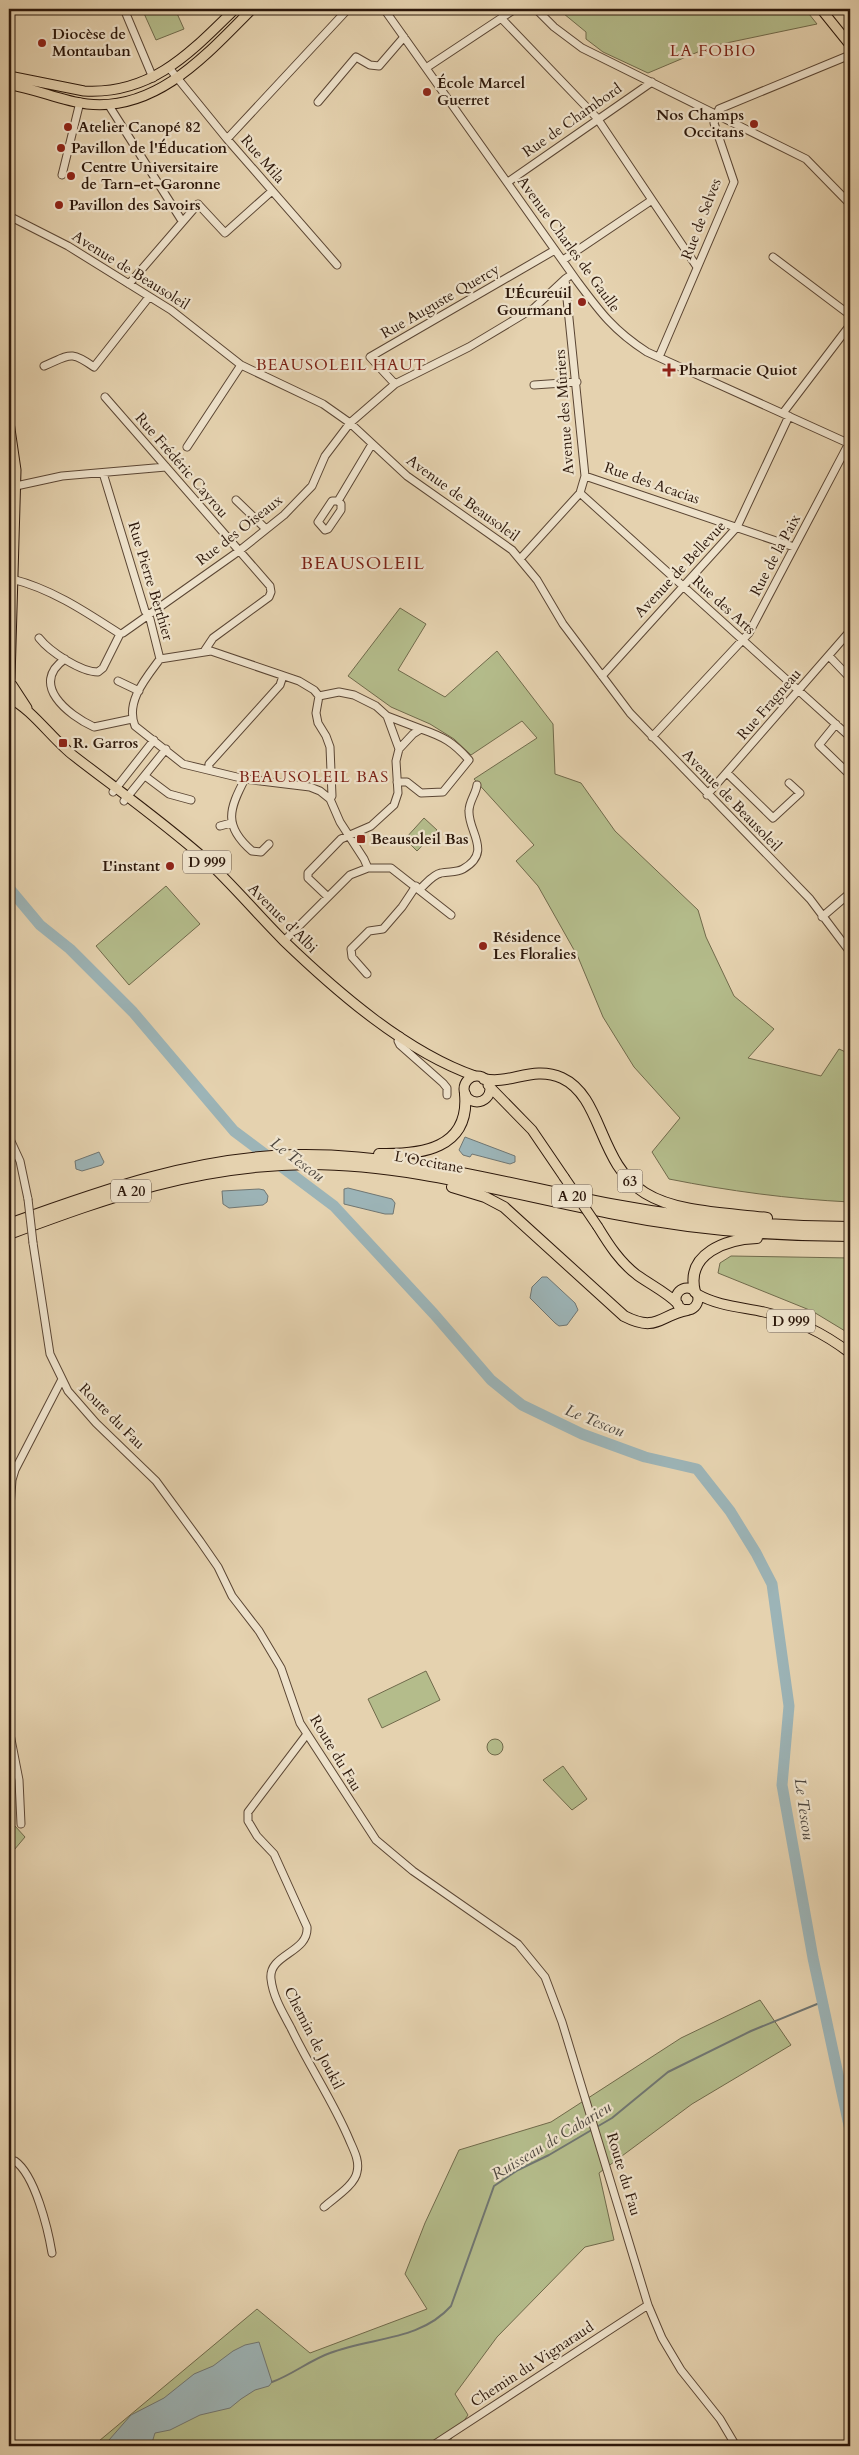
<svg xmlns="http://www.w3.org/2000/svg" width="859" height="2455" font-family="Cardo,serif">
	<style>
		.green { fill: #b4bc8b; stroke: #706a4b }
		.water { fill: #9cb4b7; stroke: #707672 }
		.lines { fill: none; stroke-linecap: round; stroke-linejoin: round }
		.stream { stroke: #707672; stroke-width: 2 }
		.river { stroke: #9cb4b7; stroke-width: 11 }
		.minor-casing { stroke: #5b4634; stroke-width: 9 }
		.major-casing { stroke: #2d180b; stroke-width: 11 }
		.highway-casing { stroke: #2d180b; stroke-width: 12 }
		.minor { stroke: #eee2cb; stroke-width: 7 }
		.major { stroke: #e5d2af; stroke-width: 9 }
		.highway { stroke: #e5d2af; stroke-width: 10 }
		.minor-bridge-casing { stroke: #5b4634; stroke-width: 9; stroke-linecap: butt }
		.major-bridge-casing { stroke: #2d180b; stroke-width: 11; stroke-linecap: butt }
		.minor-bridge { stroke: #eee2cb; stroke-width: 7 }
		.major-bridge { stroke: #e5d2af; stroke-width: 9 }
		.poi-dot { fill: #8f2418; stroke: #eee2cb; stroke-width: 2 }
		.labels { text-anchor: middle; stroke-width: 4.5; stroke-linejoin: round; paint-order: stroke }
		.shield { fill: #eee2cb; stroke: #675545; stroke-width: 1 }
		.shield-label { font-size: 14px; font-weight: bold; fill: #2d180b }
		.poi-label { font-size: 15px; font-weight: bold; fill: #2d180b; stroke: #eee2cb; text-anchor: start }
		.street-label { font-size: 15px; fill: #2d180b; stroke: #eee2cb }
		.neighbourhood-label { font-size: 16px; letter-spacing: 1px; fill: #7a1f14; stroke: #eee2cb }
		.water-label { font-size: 16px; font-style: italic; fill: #4e473f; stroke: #eee2cb }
		.quarter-label { font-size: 18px; letter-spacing: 1px; fill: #7a1f14; stroke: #eee2cb }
	</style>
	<rect width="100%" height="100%" fill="#e5d2af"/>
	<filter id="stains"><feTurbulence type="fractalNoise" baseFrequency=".004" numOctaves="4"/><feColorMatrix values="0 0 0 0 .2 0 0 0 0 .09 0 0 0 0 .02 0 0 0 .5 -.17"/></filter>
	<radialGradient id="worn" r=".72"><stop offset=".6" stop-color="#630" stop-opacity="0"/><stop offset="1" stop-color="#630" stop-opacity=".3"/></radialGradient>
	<path class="green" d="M142,9H175L184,29L156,40Z
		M558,9H805L817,24L712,46L648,73L603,52L586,39V32Z
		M400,608L426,624L398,670L445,697L497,651L553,724L555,774L581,783L615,831L698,910L706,937L734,996L774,1029L748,1058L821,1076L839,1049L850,1054V1202C789,1199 729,1191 669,1179L652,1152L680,1118L634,1067L603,1017L578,957L538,886L516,861L534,845L474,779L537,738L522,721L471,755L454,739L430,724L391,707L348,676Z
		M424,818L437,830L417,851L405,839Z
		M166,886L200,924L129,985L96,946Z
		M731,1256L850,1258V1334L812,1311L718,1273L720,1263Z
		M426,1671L440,1700L382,1728L368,1699Z
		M487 1747a8 8 0 1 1 16 0a8 8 0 1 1-16 0Z
		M563,1766L587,1799L572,1810L543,1780Z
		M15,1826L25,1837L9,1856V1833Z
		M760,2000L791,2045L692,2104L599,2173L614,2240L585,2247L497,2337L455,2394L468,2415L447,2445L449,2446H93L257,2309L310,2353L427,2309L405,2274L425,2223L459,2150L551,2122L681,2038Z"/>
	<path class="water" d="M465,1137L515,1156V1162L510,1164L472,1154L470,1157L463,1155L459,1150Z
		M99,1152L104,1162L102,1165L82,1171L76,1169L75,1161Z
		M348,1188L392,1199L395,1203L393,1214H385L344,1204V1189Z
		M259,1189L264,1190L268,1196L267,1202L263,1205L229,1208L223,1204L222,1191Z
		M542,1277H547L575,1303L578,1310L567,1325L559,1326L555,1323L530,1298L532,1287Z
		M259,2342L272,2382L269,2386L255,2390L241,2399L230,2408L200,2415L170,2430L155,2433L151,2446H108L109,2440L131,2415L164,2398L194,2374L213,2366L233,2351L245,2345Z"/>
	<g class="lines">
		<path class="stream" d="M272,2382C292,2375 310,2360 330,2353C371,2337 420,2341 451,2306L494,2186L518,2170L549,2155L612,2118L668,2072L751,2031L822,2002"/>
		<path class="river" d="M9,888L40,925L70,949L133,1012L234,1131L334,1206L434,1314L491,1380L522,1405L582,1434L645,1457L697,1469L730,1511L756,1553L772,1584L789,1706L782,1785L813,1958L850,2130"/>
		<defs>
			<path id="minor" d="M124,9L153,78
				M384,9L577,281C600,312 614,331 647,352L850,444
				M536,9L554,27L582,48L806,159L850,204
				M501,18L597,118L697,267
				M426,68L515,9
				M170,69L227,139L337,265
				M318,102L356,57L370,65L379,66L404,37
				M108,104L182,221
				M227,139L348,9
				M62,175L80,102
				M508,182L652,82
				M9,216L68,246L171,310L241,365L323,404L350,423L407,476L512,550L537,580L563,624L630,713L810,899L850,952
				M773,257L850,315
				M563,260L652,200
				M129,284L198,204L225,233L272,191
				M659,357L734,182L714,123L719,109L850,55
				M44,366C70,355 70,350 94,367L149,297
				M395,384L370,357L555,250
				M534,385L577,382
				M105,397L270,586L271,592L269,597L213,638L205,650
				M783,413L850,325
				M187,447L241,365
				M103,473L145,611L149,615L160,659C146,678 125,702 135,726L183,764L245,779L310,787L320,791L330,799L340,822L364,859L368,868
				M585,476L794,547
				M16,486L62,476L166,467
				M580,493L850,737
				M236,500L266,529
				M338,501L341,504V510L328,529L325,530L318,522L332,501H338L372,444
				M520,559L580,493L585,476L565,279L568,277
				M12,579C52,589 86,612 120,634L123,633L239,551L284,515L312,486L325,456L350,423L395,384L469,347L534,308L565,279
				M39,638C50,652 81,672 98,672L103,668L120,634
				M829,656L850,678
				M65,659C29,684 68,715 94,727L132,719
				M160,659L211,651L299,681L314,690L319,696
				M602,676L737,527L789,416
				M118,681L139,691
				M319,696L339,692L354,695L376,706L387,716L399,749L396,761L398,793L394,805L371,826L341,839L308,873V878L328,897
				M319,696L316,713L318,723L326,736L330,747L332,796L330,799
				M387,716L421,729
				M836,724L819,745L850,775
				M652,737L749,633L849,443
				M209,770V764L280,685L283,676
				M727,773L773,818L800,793L789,783
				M145,776L169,794L191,800
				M245,779C229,809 223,826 252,851L261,852L269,844
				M397,782H407L421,793L443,792L469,760C453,742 444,737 421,729L413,734L399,749
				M113,792L154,740
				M707,795L850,631
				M124,801L166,749
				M220,826L231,823
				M420,889C426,884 432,875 441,873C449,871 456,873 463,869C493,852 468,832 469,811C469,801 476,794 477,785
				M822,917L850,893
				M284,941L350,875L368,868H391L451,915
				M367,974L352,957L351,949L369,931L383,929L402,907L416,886
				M400,1036L398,1041L400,1045L443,1083L447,1088V1095
				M9,1137L20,1161L28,1199
				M33,1243L50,1354L68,1391L96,1423L156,1481L200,1541L218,1567L232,1596L259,1631L281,1668L300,1723L376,1840L413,1871L518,1944L545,1977L562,2022L648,2305L662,2338L681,2370L720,2419L736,2446
				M9,1521L12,1480L15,1470L61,1381
				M9,1729L19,1780L21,1824
				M307,1734L248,1812V1821L257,1836L274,1854L307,1927C309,1953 268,1954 271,1979C273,1997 283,2013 291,2028C309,2066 333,2101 349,2139C353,2149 360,2160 357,2172C355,2185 334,2198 324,2207
				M9,2162L15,2161C35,2175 48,2229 52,2253
				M432,2446L648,2305"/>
			<path id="major" d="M821,9L850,45
				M9,76L84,91C152,95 191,52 235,9
				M9,85C35,88 60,101 87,104C157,112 207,54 252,9
				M9,422L16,470L10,679
				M12,685L27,708
				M9,698C32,709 53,740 74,756C118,790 163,822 205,859C233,885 257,914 284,941C337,992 406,1052 475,1076
				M464 1089a13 13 0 1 1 26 0a13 13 0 1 1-26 0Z
				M488,1085L532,1130L564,1177
				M598,1227C609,1245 620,1262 637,1275C651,1285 666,1292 678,1304
				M676 1299a11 11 0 1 1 22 0a11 11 0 1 1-22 0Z
				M697,1294C718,1306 741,1307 764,1312C795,1319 825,1334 850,1353"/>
			<path id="highway" d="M484,1079C510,1085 533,1065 562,1078C603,1097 598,1164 645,1193C677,1213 729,1213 767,1218
				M379,1154C421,1155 470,1149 465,1094
				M452,1187L485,1197L504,1207L624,1316C657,1333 660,1315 687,1310
				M9,1224C103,1190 195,1157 296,1155C402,1153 507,1184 610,1204C690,1219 770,1227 850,1227
				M9,1234C112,1196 197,1165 309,1164C410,1164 511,1194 610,1213C689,1229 770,1236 850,1236
				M695,1292C685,1253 727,1239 757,1238"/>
		</defs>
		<use href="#minor" class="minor-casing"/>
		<use href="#major" class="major-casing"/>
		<use href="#highway" class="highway-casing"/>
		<use href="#minor" class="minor"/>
		<use href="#major" class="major"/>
		<use href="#highway" class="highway"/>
		<defs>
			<path id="minor-bridge" d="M28,1199L33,1243"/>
			<path id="major-bridge" d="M564,1177L598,1227"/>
		</defs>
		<use href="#minor-bridge" class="minor-bridge-casing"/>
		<use href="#major-bridge" class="major-bridge-casing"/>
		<use href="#minor-bridge" class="minor-bridge"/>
		<use href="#major-bridge" class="major-bridge"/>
	</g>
	<g class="poi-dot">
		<circle cx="42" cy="43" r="5"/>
		<circle cx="427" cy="92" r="5"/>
		<circle cx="754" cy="124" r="5"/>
		<circle cx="68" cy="127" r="5"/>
		<circle cx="61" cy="148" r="5"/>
		<circle cx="71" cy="176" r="5"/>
		<circle cx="59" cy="205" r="5"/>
		<circle cx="582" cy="302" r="5"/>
		<path d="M666.5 362.5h5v5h5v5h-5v5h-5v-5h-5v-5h5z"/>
		<rect x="58" y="738" width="10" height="10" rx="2.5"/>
		<rect x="356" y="834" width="10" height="10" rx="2.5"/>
		<circle cx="170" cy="866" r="5"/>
		<circle cx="483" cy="946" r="5"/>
	</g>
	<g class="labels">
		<g class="shield">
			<rect x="183" y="850.5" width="48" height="23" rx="4"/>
			<rect x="617.5" y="1169.5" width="25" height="23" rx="4"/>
			<rect x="111" y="1179.5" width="40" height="23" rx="4"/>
			<rect x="552" y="1184.5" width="40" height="23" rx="4"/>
			<rect x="767" y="1309.5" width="48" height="23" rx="4"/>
		</g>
		<g class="shield-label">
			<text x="207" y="867">D 999</text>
			<text x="630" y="1186">63</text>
			<text x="131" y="1196">A 20</text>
			<text x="572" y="1201">A 20</text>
			<text x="791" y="1326">D 999</text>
		</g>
		<g class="poi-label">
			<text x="52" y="39">Diocèse de<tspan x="52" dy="17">Montauban</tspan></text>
			<text x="437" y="88">École Marcel<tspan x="437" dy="17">Guerret</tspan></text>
			<text x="744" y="120" text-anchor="end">Nos Champs<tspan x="744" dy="17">Occitans</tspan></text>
			<text x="78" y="132">Atelier Canopé 82</text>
			<text x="71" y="153">Pavillon de l'Éducation</text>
			<text x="81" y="172">Centre Universitaire<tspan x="81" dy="17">de Tarn-et-Garonne</tspan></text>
			<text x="69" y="210">Pavillon des Savoirs</text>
			<text x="572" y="298" text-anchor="end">L'Écureuil<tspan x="572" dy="17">Gourmand</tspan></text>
			<text x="679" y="375">Pharmacie Quiot</text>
			<text x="73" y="748">R. Garros</text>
			<text x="371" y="844">Beausoleil Bas</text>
			<text x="160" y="871" text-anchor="end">L'instant</text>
			<text x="493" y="942">Résidence<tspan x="493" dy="17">Les Floralies</tspan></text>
		</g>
		<g class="street-label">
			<text transform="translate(572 120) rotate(-35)" y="5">Rue de Chambord</text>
			<text transform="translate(263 159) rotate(49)" y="5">Rue Mila</text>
			<text transform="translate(701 219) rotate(-69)" y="5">Rue de Selves</text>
			<text transform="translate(569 244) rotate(54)" y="5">Avenue Charles de Gaulle</text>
			<text transform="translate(131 270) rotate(32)" y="5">Avenue de Beausoleil</text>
			<text transform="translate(440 301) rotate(-30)" y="5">Rue Auguste Quercy</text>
			<text transform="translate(564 412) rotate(-94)" y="5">Avenue des Mûriers</text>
			<text transform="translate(182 465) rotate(49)" y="5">Rue Frédéric Cayrou</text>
			<text transform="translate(652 483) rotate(19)" y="5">Rue des Acacias</text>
			<text transform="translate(463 498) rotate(36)" y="5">Avenue de Beausoleil</text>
			<text transform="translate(239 530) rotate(-38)" y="5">Rue des Oiseaux</text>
			<text transform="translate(775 555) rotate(-62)" y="5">Rue de la Paix</text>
			<text transform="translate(680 569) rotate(-47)" y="5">Avenue de Bellevue</text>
			<text transform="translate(151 581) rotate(73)" y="5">Rue Pierre Berthier</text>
			<text transform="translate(724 605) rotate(42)" y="5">Rue des Arts</text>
			<text transform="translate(769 704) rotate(-49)" y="5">Rue Fragneau</text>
			<text transform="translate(732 800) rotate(46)" y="5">Avenue de Beausoleil</text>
			<text transform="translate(283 918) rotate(45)" y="5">Avenue d'Albi</text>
			<text transform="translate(429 1162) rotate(10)" y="5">L'Occitane</text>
			<text transform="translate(112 1416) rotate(45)" y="5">Route du Fau</text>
			<text transform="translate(336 1753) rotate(59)" y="5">Route du Fau</text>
			<text transform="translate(314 2038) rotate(63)" y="5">Chemin de Joukil</text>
			<text transform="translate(624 2174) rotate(73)" y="5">Route du Fau</text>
			<text transform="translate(532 2364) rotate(-33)" y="5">Chemin du Vignaraud</text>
		</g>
		<g class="neighbourhood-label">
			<text x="713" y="56">LA FOBIO</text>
			<text x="341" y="370">BEAUSOLEIL HAUT</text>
			<text x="314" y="782">BEAUSOLEIL BAS</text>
		</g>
		<g class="water-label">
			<text transform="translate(298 1159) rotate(37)" y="6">Le Tescou</text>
			<text transform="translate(595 1420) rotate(22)" y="6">Le Tescou</text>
			<text transform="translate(805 1809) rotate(82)" y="6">Le Tescou</text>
			<text transform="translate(551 2140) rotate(-31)" y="6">Ruisseau de Cabarieu</text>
		</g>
		<g class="quarter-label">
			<text x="363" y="569">BEAUSOLEIL</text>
		</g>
	</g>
	<rect width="859" height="2455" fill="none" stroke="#e5d2af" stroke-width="30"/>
	<rect x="10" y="10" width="839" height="2435" fill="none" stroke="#2d180b" stroke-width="2.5"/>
	<rect x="15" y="15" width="829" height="2425" fill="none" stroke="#2d180b"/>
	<rect width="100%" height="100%" filter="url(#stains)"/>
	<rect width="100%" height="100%" fill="url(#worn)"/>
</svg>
